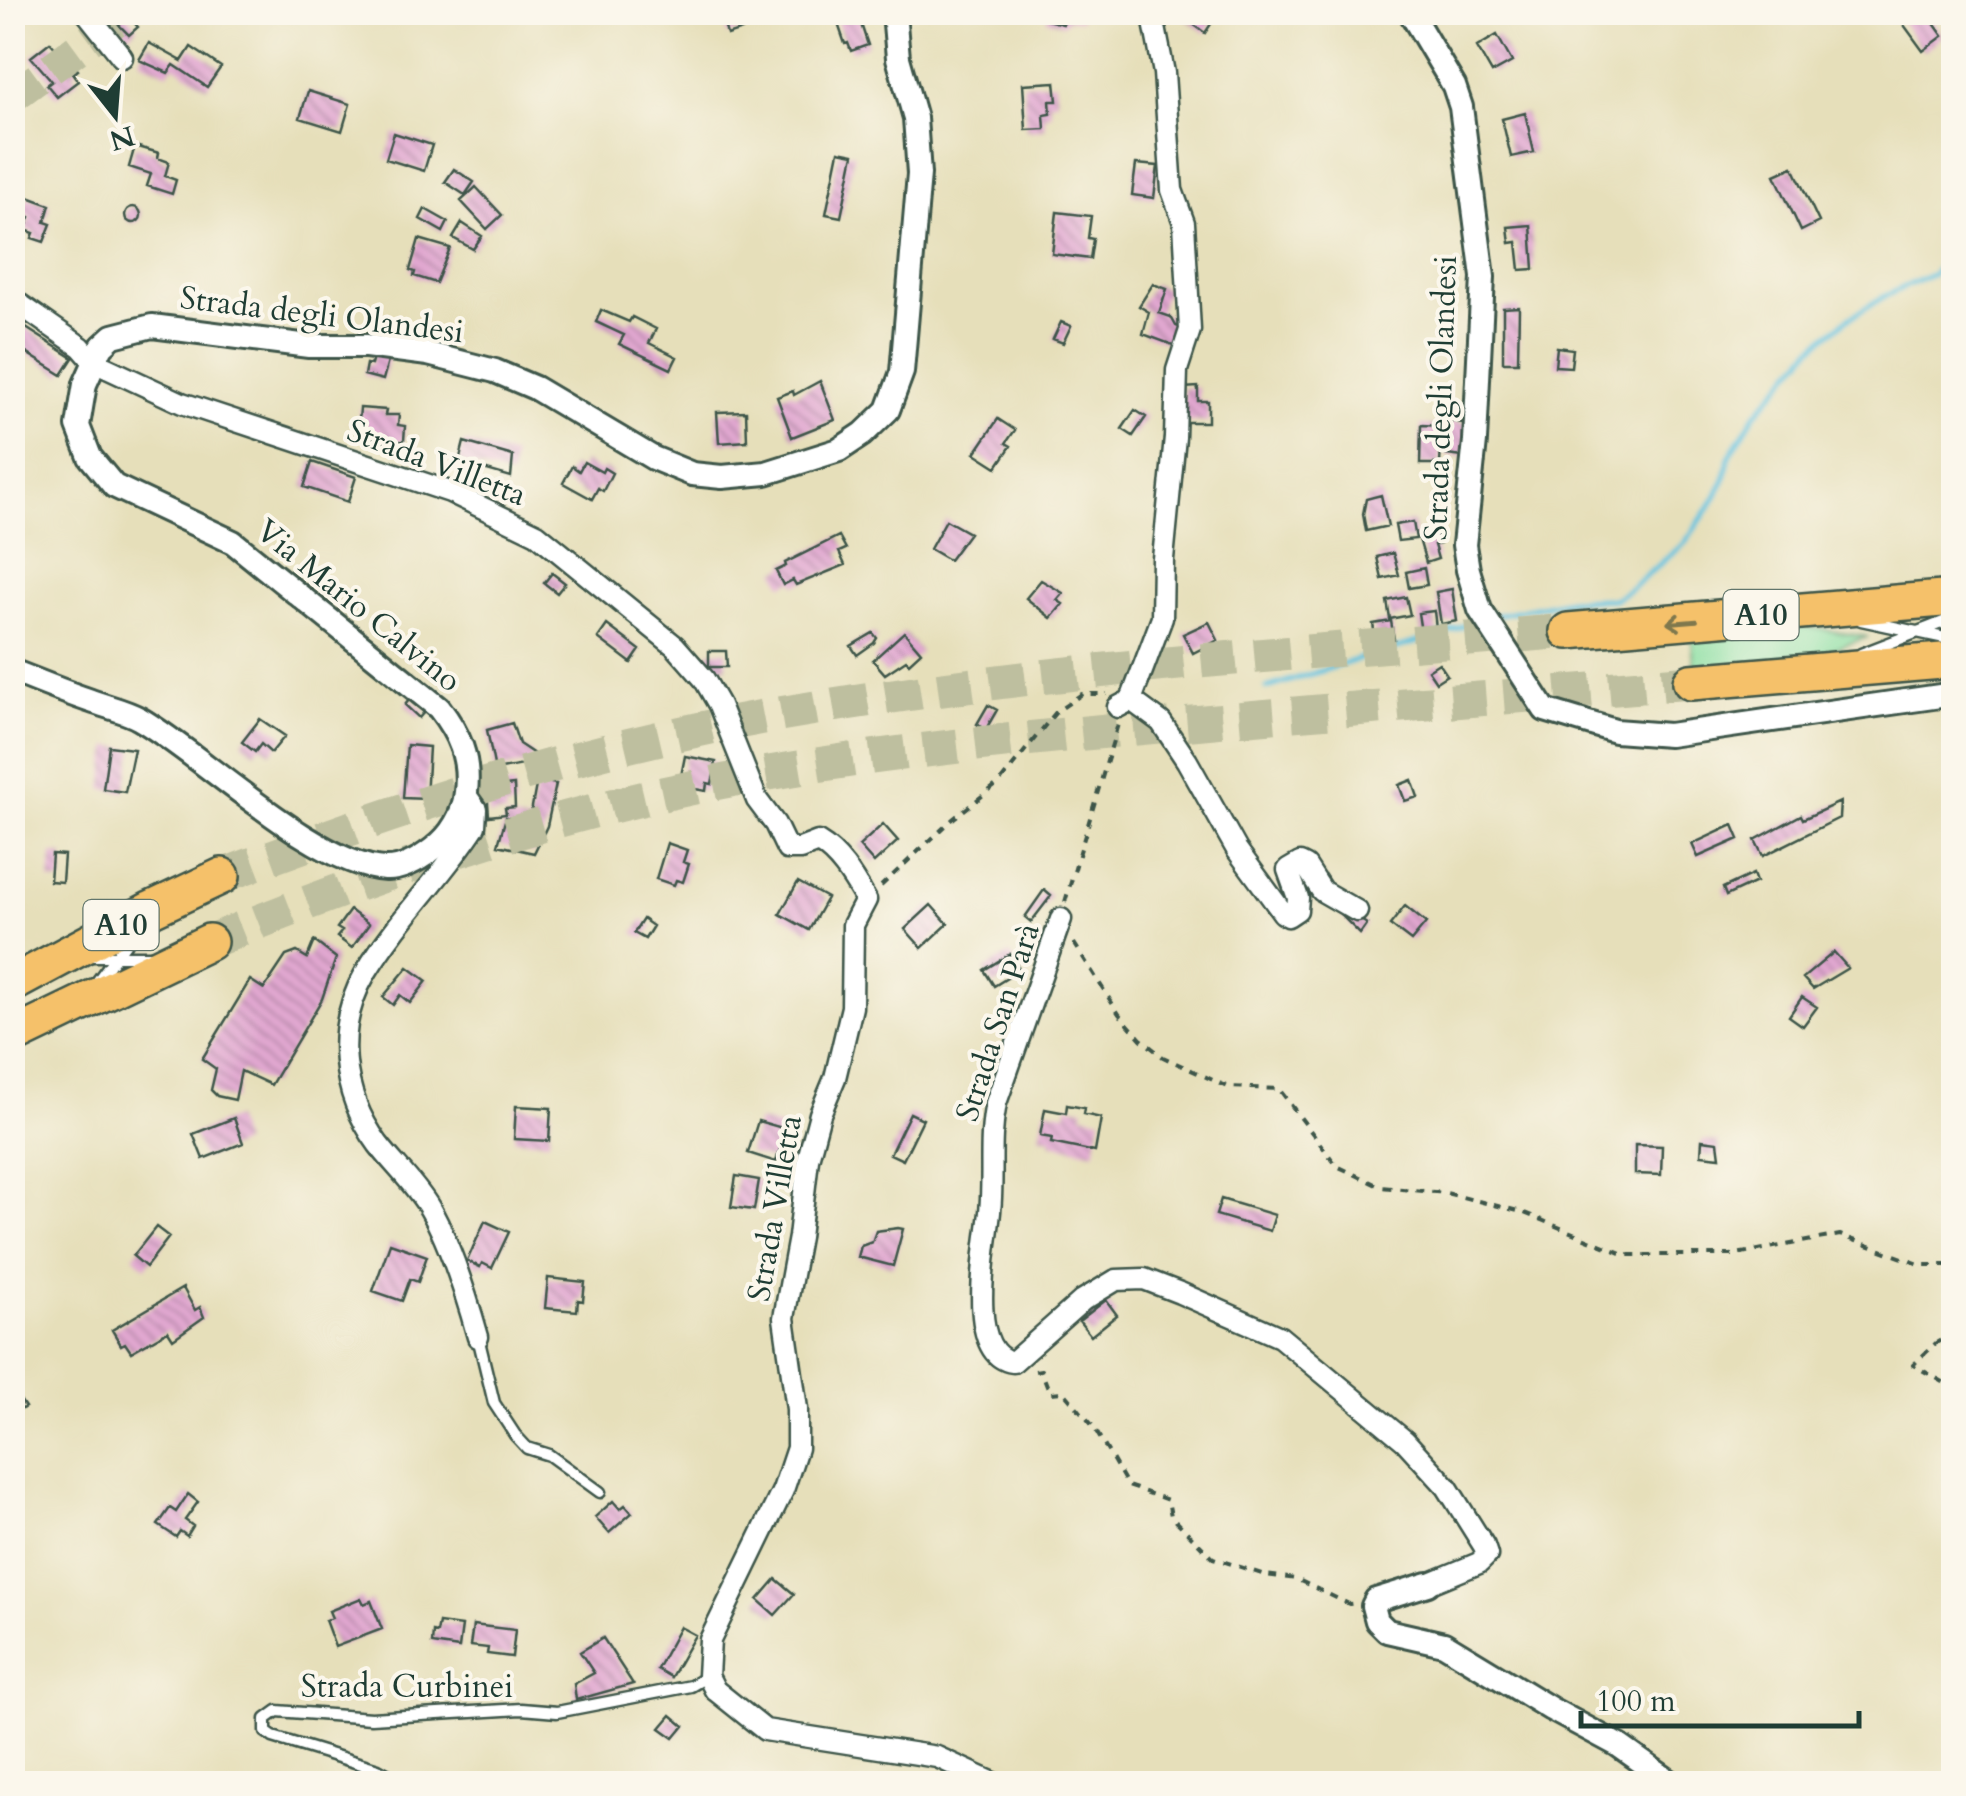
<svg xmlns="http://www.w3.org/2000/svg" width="1966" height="1796" font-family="Cardo,serif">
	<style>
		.grass { fill: #88dea0; stroke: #548e6a; stroke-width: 2.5 }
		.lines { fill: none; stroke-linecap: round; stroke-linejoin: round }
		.stream { stroke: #62c3e0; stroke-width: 5 }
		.building { fill: url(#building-back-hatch) }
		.trunk-tunnel { stroke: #bebf9f; stroke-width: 32; stroke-dasharray: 32 16; stroke-linecap: butt }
		.motorway-tunnel { stroke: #bebf9f; stroke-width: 35; stroke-dasharray: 35 18; stroke-linecap: butt }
		.service-casing { stroke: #3d5548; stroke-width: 15 }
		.minor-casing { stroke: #3d5548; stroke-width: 25 }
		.tertiary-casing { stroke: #3d5548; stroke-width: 28 }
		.motorway-casing { stroke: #3d5548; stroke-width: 40 }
		.path { stroke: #3d5548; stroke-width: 4; stroke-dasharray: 8 8; stroke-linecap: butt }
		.service { stroke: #fff; stroke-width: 10 }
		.minor { stroke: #fff; stroke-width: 20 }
		.tertiary { stroke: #fff; stroke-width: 22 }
		.motorway { stroke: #f5c16b; stroke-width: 35 }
		.oneway { stroke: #7f784d }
		.labels { text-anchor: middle; stroke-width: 8; stroke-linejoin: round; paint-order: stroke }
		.shield { fill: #fbf7ec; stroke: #61756b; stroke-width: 2.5 }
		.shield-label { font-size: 30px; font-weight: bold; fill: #1f3d34 }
		.street-label { font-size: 32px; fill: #1f3d34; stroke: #fbf7ec }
	</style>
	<defs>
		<pattern id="building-back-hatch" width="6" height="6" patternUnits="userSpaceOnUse" patternTransform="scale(2.5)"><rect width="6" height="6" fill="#e1a7d0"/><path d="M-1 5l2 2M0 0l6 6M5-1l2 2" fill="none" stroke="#b689aa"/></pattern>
	</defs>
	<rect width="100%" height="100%" fill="#fbf7ec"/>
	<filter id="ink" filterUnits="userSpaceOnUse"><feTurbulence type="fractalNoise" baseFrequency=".01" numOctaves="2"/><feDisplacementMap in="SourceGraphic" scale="20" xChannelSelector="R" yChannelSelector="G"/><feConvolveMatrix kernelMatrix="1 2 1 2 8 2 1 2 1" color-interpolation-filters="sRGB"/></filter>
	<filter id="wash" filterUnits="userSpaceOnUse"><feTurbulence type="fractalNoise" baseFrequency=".0048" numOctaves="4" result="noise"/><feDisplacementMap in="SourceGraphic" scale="40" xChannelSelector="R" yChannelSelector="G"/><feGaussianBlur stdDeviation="2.25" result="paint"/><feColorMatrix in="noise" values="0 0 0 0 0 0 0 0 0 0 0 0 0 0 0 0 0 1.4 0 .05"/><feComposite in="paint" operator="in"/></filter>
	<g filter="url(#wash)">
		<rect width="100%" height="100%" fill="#e6dfba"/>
		<path class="grass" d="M1795,625L1868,637L1801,660L1695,671L1691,634Z"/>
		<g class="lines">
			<path class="stream" d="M1496,615L1570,600L1614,599L1630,589L1684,544L1713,502L1725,480L1729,457L1754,416L1812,348L1849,318L1883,297L1933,274L1942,263L1946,248L1954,242
				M1267,688C1302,677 1337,666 1372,655C1408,644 1441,638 1475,620"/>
		</g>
		<g id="blocks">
			<path class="building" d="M96,12H124L138,27L129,35L113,19L106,25Z
				M721,12H743L746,24L741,26L742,30L727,35Z
				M843,12H857L868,45L851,51L848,43L845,44L835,15Z
				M1047,12H1081V20L1068,19L1063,24L1047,20Z
				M1177,12H1219L1205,33Z
				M1898,12H1926L1943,36L1923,51L1896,14Z
				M1497,35L1512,62L1492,73L1477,47Z
				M50,42L57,50L59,48L78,70L73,74L78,81L57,97L47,85L52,81L31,57Z
				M149,43L182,61L191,47L221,67L207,87L174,65L168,73L139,60Z
				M1055,82L1057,101H1050L1051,114L1044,115L1045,129L1026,130L1023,84Z
				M308,91L350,104L342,131L300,118Z
				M1525,113L1534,152L1511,157L1502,119Z
				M394,133L432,145L424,171L386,159Z
				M135,146L159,153L158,158L169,162L165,176L176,180L172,194L147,186L151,174L129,167Z
				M839,151L854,154L841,217L826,214Z
				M1136,164L1158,166L1154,198L1132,195Z
				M1793,167L1819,222L1801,231L1775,175Z
				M454,169L474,182L465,195L445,182Z
				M476,187L502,215L487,229L461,201Z
				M28,197L50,205L45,222L51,224L44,242L32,238L34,233L25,230L30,217L23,213Z
				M125 215a8 8 0 1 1 16 0a8 8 0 1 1-16 0Z
				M425,209L448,222L443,232L420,219Z
				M1057,212L1091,216L1088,238L1093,239L1090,259L1052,254Z
				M462,223L482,236L473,249L453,238Z
				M1531,225L1534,269L1520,270L1517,242L1510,243L1508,227Z
				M419,239L450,248L436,283L414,276L415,272L410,270Z
				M1153,284L1167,289L1159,313L1171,317L1176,326L1188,330L1181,348L1143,334L1149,312L1139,306Z
				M1519,307L1518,362H1503V308Z
				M601,310L629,322L632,317L656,329L649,343L677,357L671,369L619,344L624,335L596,322Z
				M12,319L73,358L62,375L12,344Z
				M1061,322L1071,326L1063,343L1053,339Z
				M1557,347L1573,349L1571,367L1555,366Z
				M375,350L390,354L383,380L364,375L366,364L371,365Z
				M820,381L835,420L792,437L777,397L793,391L794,395Z
				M1198,387V401H1208V422H1184L1183,388Z
				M360,408L386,410L385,415H399L398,425L405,426L404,441L379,442L380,438L361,437L362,432H358Z
				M1135,410L1146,417L1133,436L1122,429Z
				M746,411L747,441L719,443L717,412Z
				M998,419L1015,430L1006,443L1011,446L997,467L975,453Z
				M1451,421L1469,424L1464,457L1446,455Z
				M1421,425L1442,426L1440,464H1420Z
				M464,442L513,456L511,477L459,462Z
				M312,462L356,477L348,502L304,487Z
				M584,462L602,472L604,468L612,473L603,491L598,488L592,499L563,483L572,466L579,471Z
				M1381,495L1388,526L1366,531L1363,514L1366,499Z
				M946,520L969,533L949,560L930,549Z
				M1413,522L1416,539L1398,541L1395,525Z
				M1438,534L1440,544L1434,545L1438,559L1426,563L1419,539Z
				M839,536L846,549L839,552L845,565L796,585L793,580L783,585L776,571L786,566L785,563Z
				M1393,553L1399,575L1382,579L1377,557Z
				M1424,568L1427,585L1409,588L1406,572Z
				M552,573L565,583L557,593L544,583Z
				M1041,580L1063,593L1057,600L1063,604L1051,618L1026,598Z
				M1452,589L1457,621L1441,624L1436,592Z
				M1406,597L1410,615L1390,619L1387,601Z
				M1434,611L1437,637L1422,639L1418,613Z
				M1391,621L1394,639L1376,642L1373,624Z
				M1209,622L1218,640L1193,653L1183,634Z
				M607,625L640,650L631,663L598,638Z
				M904,632L921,652L909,663L906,660L885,674L873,660Z
				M873,633L877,638L874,643L857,655L851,646Z
				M709,651H726L727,667H709Z
				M1439,663L1447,675L1436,682L1428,670Z
				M410,699L425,711L419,718L405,705Z
				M988,705L997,710L986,729L977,724Z
				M260,719L285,736L271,753L261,744L255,752L242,742Z
				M512,723L519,744L534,754L529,764L495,770L487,730Z
				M407,745L429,747L426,799L403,798Z
				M109,746L134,749L125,792L103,789Z
				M685,756L716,762L712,784L707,783L706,791L679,786Z
				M537,780L556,784L547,826L534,853L498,845L506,817L529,823Z
				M1412,780L1418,797L1405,801L1399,785Z
				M514,785L515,807L505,808L506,814L489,816L487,788Z
				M1840,802L1839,818L1763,856L1755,840L1801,815L1803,819Z
				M883,824L898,841L874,863L859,846Z
				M1733,825L1739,839L1698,857L1692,844Z
				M667,843L687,850L683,862L689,864L683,882L676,880L674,885L656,879Z
				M52,854L64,855L62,882L50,881Z
				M1753,874L1756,882L1726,896L1723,888Z
				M798,882L827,898L809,930L780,914Z
				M1044,890L1051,896L1031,922L1025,917Z
				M931,905L948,924L922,948L905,929Z
				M1405,906L1426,923L1411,941L1390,925Z
				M350,910L369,924L352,948L337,937L342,931L337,928Z
				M1345,910L1367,924L1360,934L1341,915Z
				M643,919L653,926L645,939L634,933Z
				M314,941L336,958L322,999L271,1085L241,1071L235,1100L217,1096L211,1090L216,1069L202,1059L250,980L264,989L286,956L297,952L307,958Z
				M1834,952L1848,968L1813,989L1803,978Z
				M1010,954L1020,970L994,986L984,970Z
				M408,967L427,981L410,1003L400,995L393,1005L383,997Z
				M1802,997L1817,1007L1803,1026L1789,1016Z
				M1067,1105L1084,1108L1083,1114L1101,1118L1095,1152L1051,1143L1052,1138L1040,1136L1045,1109L1066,1113Z
				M516,1106L551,1108L549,1141L514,1139Z
				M910,1113L923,1119L903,1160L890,1154Z
				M234,1118L243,1143L203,1159L193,1134Z
				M758,1121L786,1129L776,1162L748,1153Z
				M1702,1140L1718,1142L1720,1157L1701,1155Z
				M1635,1145L1662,1146L1661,1175L1635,1174Z
				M736,1176L759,1180L754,1210L731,1207Z
				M1221,1199L1275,1215L1270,1231L1216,1215Z
				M485,1221L509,1232L492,1268L482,1263L480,1267L467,1261Z
				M156,1227L169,1237L146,1267L133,1256Z
				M898,1228L903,1229L893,1266L858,1257L861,1246L872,1242L876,1231Z
				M390,1243L427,1256L418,1282L410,1279L402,1301L373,1291Z
				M548,1278L585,1282L583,1301L578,1300L577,1311L545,1308Z
				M183,1288L195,1310L200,1307L204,1317L173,1339L168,1331L131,1352L125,1343L121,1345L112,1330Z
				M1106,1300L1117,1315L1091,1336L1079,1321Z
				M12,1388L25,1407L12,1415Z
				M188,1494L198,1502L185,1520L193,1526L187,1536L180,1531L176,1537L158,1525L170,1508L176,1512Z
				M613,1501L620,1509L625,1505L632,1513L609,1533L595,1517Z
				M776,1579L794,1594L775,1615L758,1600Z
				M361,1598L364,1604L371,1601L382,1629L335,1647L325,1620L332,1618L329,1611Z
				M439,1623L462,1626L459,1648L432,1644L433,1632L437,1633Z
				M473,1625L515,1630L512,1657L487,1654L488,1648L470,1646Z
				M680,1627L695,1635L671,1677L657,1669Z
				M603,1638L633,1684L576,1700L574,1684L594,1673L580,1652Z
				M671,1715L684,1726L674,1738L660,1728Z"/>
		</g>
	</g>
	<g filter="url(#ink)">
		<use href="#blocks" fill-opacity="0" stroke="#3d5548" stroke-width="2.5"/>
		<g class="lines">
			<path class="trunk-tunnel" d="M12,97L128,12"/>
			<path class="motorway-tunnel" d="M222,876C403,806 588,747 780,714C1040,668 1305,653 1568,631
				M209,942C335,890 464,844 597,810C764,766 936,747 1107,731C1301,712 1496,698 1691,682"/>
			<defs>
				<path id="service" d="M1861,620L1954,640
					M1861,654L1954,618
					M92,956H150
					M96,983L134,932
					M478,1337L494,1403L515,1435L527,1448L549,1455L600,1492
					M405,1784L378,1769L273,1737L266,1732V1719L277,1711L371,1718L521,1709L557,1712L691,1686L708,1676"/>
				<path id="minor" d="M86,12L122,57
					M12,299L81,347L94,362L182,403L450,492L537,534L675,646L704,679L719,705L757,800L775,824L787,849H800L818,842C840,855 853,878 866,900L853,925L852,1007L835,1078L820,1114L808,1159L799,1237L784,1318L797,1409V1448L783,1490L710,1640L708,1676L715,1690L765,1730L937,1757L996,1784
					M1131,700L1161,722L1187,761L1237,850L1283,913L1288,916L1297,910L1298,898L1288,870L1300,863L1306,866L1322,891L1357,911
					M1118,707L1131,700L1162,618L1163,559L1175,437L1177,370L1190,330L1184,223L1172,190L1164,73L1152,12
					M466,795L476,809L475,826C442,877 397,920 366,972C333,1028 341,1093 378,1144C395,1166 416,1185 430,1209C451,1245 467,1298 478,1337
					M1061,919L996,1103C988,1141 994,1174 990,1212C987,1244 964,1355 1013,1362L1083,1300L1116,1280L1144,1279L1180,1293L1280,1337L1405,1441L1447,1487L1484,1546L1487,1555L1479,1563L1428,1584"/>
				<path id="tertiary" d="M1410,12L1454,86L1461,107L1483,277L1475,441L1464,545L1468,570L1480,610L1545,710L1615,731L1669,735L1954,694
					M12,671C38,681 64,692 91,701C107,707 126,711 140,719C202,755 316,866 385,869C403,870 420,859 433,849C451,836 464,814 466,792C470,758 459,734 439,708L233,542L114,486L90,457L78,426L85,384L102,346L113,336L152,326L309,346H366L428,354L495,371L535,388L653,458L692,474L722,477L766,473L839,450L863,434L888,410L902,372L919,174L915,118L898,58L894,12
					M1428,1584L1376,1600L1373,1606L1377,1621L1387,1631L1444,1644L1551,1709L1618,1745L1673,1784"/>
				<path id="motorway" d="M1568,631L1954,598
					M1691,682L1954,660
					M12,984L152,909L222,876
					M12,1037L209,942"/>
			</defs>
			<use href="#service" class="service-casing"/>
			<use href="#minor" class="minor-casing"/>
			<use href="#tertiary" class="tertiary-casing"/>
			<use href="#motorway" class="motorway-casing"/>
			<path class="path" d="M881,886L954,818L1000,782L1056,712L1082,694H1107
				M1065,902L1118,724
				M1074,943L1119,1014L1141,1039L1163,1057L1228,1087L1279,1089L1337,1166L1381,1187L1446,1193L1522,1212L1626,1255H1731L1840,1235L1922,1265H1954
				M1954,1332L1936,1343L1913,1365L1954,1388
				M1035,1371L1041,1370L1050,1393L1064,1392L1093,1426L1128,1486L1168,1500L1171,1516L1213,1558L1265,1575L1296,1579L1349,1604L1356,1603"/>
			<use href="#service" class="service"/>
			<use href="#minor" class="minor"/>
			<use href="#tertiary" class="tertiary"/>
			<use href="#motorway" class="motorway"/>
		</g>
		<defs><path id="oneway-shaft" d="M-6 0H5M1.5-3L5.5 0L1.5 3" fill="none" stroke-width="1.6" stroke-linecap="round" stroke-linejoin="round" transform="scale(2.5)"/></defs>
		<use class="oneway" href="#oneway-shaft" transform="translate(1682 622) rotate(175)"/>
	</g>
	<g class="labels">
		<g class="shield">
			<rect x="1723.5" y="590" width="75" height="50" rx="8"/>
			<rect x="83.5" y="900" width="75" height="50" rx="8"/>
		</g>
		<g class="shield-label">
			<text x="1761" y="625">A10</text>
			<text x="121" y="935">A10</text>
		</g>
		<g class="street-label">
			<text transform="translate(322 314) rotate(7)" y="11">Strada degli Olandesi</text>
			<text transform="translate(1440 398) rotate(-88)" y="11">Strada degli Olandesi</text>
			<text transform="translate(437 462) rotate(21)" y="11">Strada Villetta</text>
			<text transform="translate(359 605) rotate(39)" y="11">Via Mario Calvino</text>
			<text transform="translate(997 1022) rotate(-72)" y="11">Strada San Parà</text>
			<text transform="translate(774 1208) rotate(-80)" y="11">Strada Villetta</text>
			<text x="407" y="1697">Strada Curbinei</text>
		</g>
	</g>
	<rect width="1966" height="1796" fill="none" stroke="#fbf7ec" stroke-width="50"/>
	<g transform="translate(115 115) rotate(163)" stroke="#fbf7ec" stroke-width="8" paint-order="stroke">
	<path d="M0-8L18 38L0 25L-18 38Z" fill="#1f3d34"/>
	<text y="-15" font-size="28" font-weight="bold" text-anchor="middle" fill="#1f3d34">N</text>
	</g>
	<path d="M1581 1711v15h278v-15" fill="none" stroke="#1f3d34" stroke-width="5"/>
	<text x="1596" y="1711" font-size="30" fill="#1f3d34" stroke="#fbf7ec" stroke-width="8" paint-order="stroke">100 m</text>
</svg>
